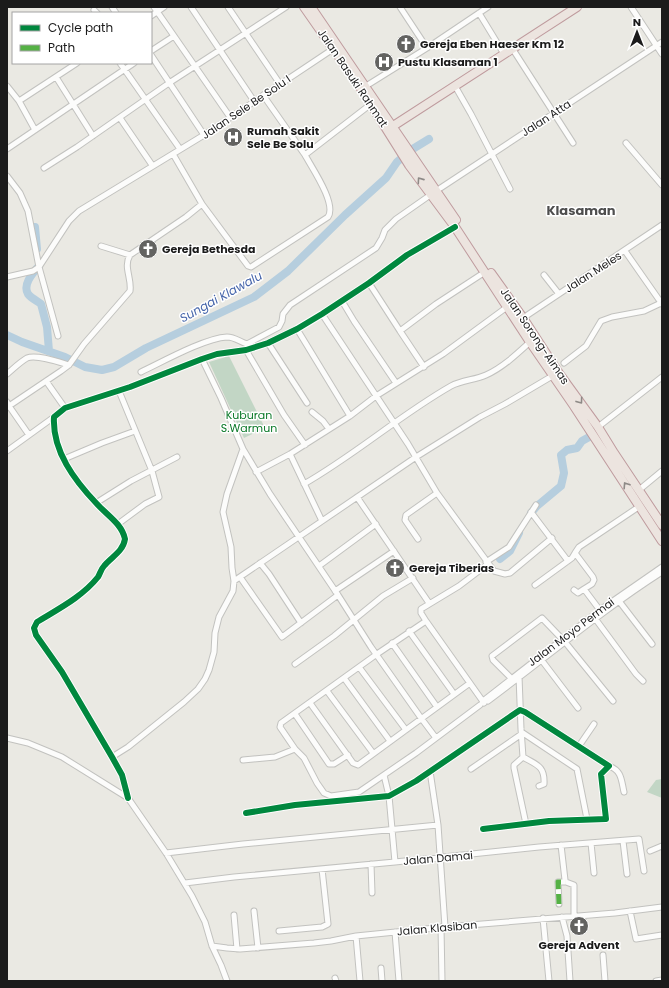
<svg xmlns="http://www.w3.org/2000/svg" width="669" height="988" font-family="Poppins,sans-serif">
	<style>
		.cemetery { fill: #c2d6c5 }
		.lines { fill: none; stroke-linecap: round; stroke-linejoin: round }
		.river { stroke: #b6cede; stroke-width: 8 }
		.minor-casing { stroke: #c2c2bf; stroke-width: 7 }
		.trunk-casing { stroke: #bf9b9e; stroke-width: 10 }
		.minor { stroke: #fcfcfb; stroke-width: 5 }
		.trunk { stroke: #ece4df; stroke-width: 8 }
		.quiet { stroke: #55b145; stroke-width: 5; stroke-dasharray: 10 5; stroke-linecap: butt }
		.cycleway-casing { stroke: #fff; stroke-width: 8 }
		.cycleway { stroke: #00873e; stroke-width: 6 }
		.oneway { stroke: #8e8a87 }
		.labels { text-anchor: middle; stroke-width: 3; stroke-linejoin: round; paint-order: stroke }
		.poi-label { font-size: 11px; font-weight: bold; fill: #1b1b1b; stroke: #fff; text-anchor: start }
		.street-label { font-size: 11px; fill: #1b1b1b; stroke: #fff }
		.park-label { font-size: 11px; fill: #097827; stroke: #fff }
		.water-label { font-size: 12px; font-style: italic; fill: #4766ab; stroke: #fff }
		.quarter-label { font-size: 13px; font-weight: bold; fill: #4e4e4e; stroke: #fff }
	</style>
	<rect width="100%" height="100%" fill="#eae9e3"/>
	<path class="cemetery" d="M229,356L265,428L244,438L209,362Z
		M662,779V798L647,792L656,780Z"/>
	<g class="lines">
		<path class="river" d="M35,227L37,249
			M39,266C34,272 22,284 28,294C31,298 37,301 41,304L47,327L49,351
			M7,335L22,342L65,357L85,367L102,370L114,367L146,348L254,297L288,271L345,215L386,178L397,162L411,150L429,139
			M531,513L537,506L561,486L564,473L561,455L567,450L577,448L582,441L591,436
			M500,559L510,551L519,533"/>
		<defs>
			<path id="minor" d="M112,7L116,13
				M154,7L230,117
				M191,7L254,101
				M228,7L280,84
				M400,7L427,48
				M631,7L662,54
				M94,10L97,13
				M479,13L504,54
				M151,16L164,7
				M512,48L573,143
				M151,51L174,36
				M151,55L204,135
				M120,63L180,149
				M56,77L93,136
				M7,86L19,101L35,130
				M366,86L427,48L488,7
				M455,86L471,114L510,189
				M263,95L305,155L371,104
				M19,101L77,63
				M120,118L152,165
				M626,143L662,185
				M7,149L134,63
				M173,154L202,204L248,266L251,267L328,217C337,204 312,168 305,155
				M44,168L77,147L169,83L286,7
				M7,176L20,193L28,211L39,267L58,336
				M101,246L130,255
				M625,251L662,304
				M544,275L559,294
				M7,277L33,271L39,267L69,221L79,211L204,135L336,47
				M369,283L400,331L436,304L485,272
				M342,301L354,321L396,383
				M322,314L408,444L437,493L494,571L505,574L510,573L552,538
				M523,318L662,225
				M297,329L350,416
				M400,331L424,367
				M268,343L307,403
				M246,350L284,415L305,445
				M564,363L586,346L601,321L612,317L644,311L661,303
				M141,372C162,362 205,338 227,337C235,337 240,342 247,344L279,327L282,321L283,314L290,305L376,248L382,238L385,230L396,219L436,191L662,42
				M7,374C13,369 20,362 27,358C36,354 59,362 69,365
				M46,381L65,408
				M7,402L9,406L61,371L69,365L84,344L130,291C132,278 123,267 130,255L186,217L202,204
				M8,407L9,406L29,435
				M312,412L323,421L329,429
				M598,427L662,377
				M243,449L270,494L338,595L371,647L421,718L436,738
				M7,451L54,417
				M290,454L322,521
				M64,459L102,443L135,431
				M256,472L290,454L350,416L376,396L443,354L507,307
				M304,484C355,455 400,415 451,386C462,380 475,380 486,375C502,368 517,354 530,342
				M639,490L662,471
				M357,497L429,603
				M96,503L131,481L177,457
				M531,512L568,561
				M118,524L145,504L159,497L152,471L119,391
				M418,539L405,520L406,515L437,493
				M575,553L579,547L640,506
				M486,562L509,547L536,505
				M260,563L269,574L301,623
				M319,566L376,524
				M240,577L282,637L338,595
				M234,581L416,457L480,417L505,404L554,375
				M535,585L572,558L575,553L593,577L594,580L592,584L584,589L602,613
				M574,590L578,593L584,589
				M335,591L394,551
				M619,601L652,644
				M594,617L636,674L643,681
				M409,631L454,694
				M392,643L437,707
				M540,658L578,708
				M295,664L334,636L383,596L413,578
				M359,667L406,730
				M519,676L521,729L523,757C537,765 545,766 544,784L539,786
				M344,678L390,741
				M511,678L493,660L492,656L542,618L565,642L613,701
				M327,691L373,753
				M483,701L600,610L662,567
				M488,701C546,658 601,611 662,572
				M310,703L353,763L358,765L470,683
				M484,703L426,621L421,613V609L459,586L488,564
				M295,714L329,764H334L348,755
				M7,738L28,743L62,757L128,798L166,853L192,896L205,922L212,946L221,965L227,981
				M579,746L594,724
				M295,749L280,727L281,723L377,654L426,621
				M112,757L128,747L184,702L198,689L205,679L209,670L214,652L215,633L219,617L233,591L234,581L232,568L231,547L223,512L227,494L243,449L221,398L202,359
				M523,757L514,765V768L526,824
				M243,760L275,757L295,749L304,758L317,783L324,793L331,796L359,792L416,753L480,705
				M609,766C622,771 621,779 624,792
				M471,769L523,733L577,769L587,819
				M430,771L438,825L445,927
				M384,775L389,796L395,862L539,847L639,839L644,871
				M128,798L122,775L112,757L62,672L36,635L34,628L37,622C58,609 82,597 98,577C100,574 101,569 104,566C111,557 123,552 125,539C122,524 107,515 97,504C75,481 52,451 54,417L65,408L130,387L202,359L217,354L246,350L268,343L297,329L322,314L369,283L407,255L455,227
				M246,813L295,805L389,796L416,781L520,710L525,712L609,766L601,774L606,819L549,821L483,829
				M623,841L627,874
				M591,843L594,873
				M561,845L565,880L566,882L574,885V916
				M650,851L662,846
				M166,853L243,844L438,825
				M371,864L372,893
				M185,883L234,877L395,862
				M559,904L558,882H566
				M254,911L258,948
				M630,911L636,939L662,935
				M234,915L237,949
				M562,917L567,936L570,981
				M543,918L549,981
				M441,927L442,981
				M279,931L322,927L328,924L322,869
				M395,932L399,981
				M356,936L360,981
				M212,946L227,948L240,949L314,943L331,941L356,936L445,927L615,913L662,907
				M603,955L605,981
				M381,968L382,981
				M335,978L336,981
				M656,981L662,980"/>
			<path id="trunk" d="M304,7L362,90L409,165L455,227L530,342L574,406L662,541
				M311,7L456,220
				M390,128L577,7
				M491,273L523,318L558,372L598,427L614,453L662,525"/>
		</defs>
		<use href="#minor" class="minor-casing"/>
		<use href="#trunk" class="trunk-casing"/>
		<use href="#minor" class="minor"/>
		<use href="#trunk" class="trunk"/>
		<path class="quiet" d="M559,904L558,882H566"/>
		<defs>
			<path id="cycleway" d="M128,798L122,775L112,757L62,672L36,635L34,628L37,622C58,609 82,597 98,577C100,574 101,569 104,566C111,557 123,552 125,539C122,524 107,515 97,504C75,481 52,451 54,417L65,408L130,387L202,359L217,354L246,350L268,343L297,329L322,314L369,283L407,255L455,227
				M246,813L295,805L389,796L416,781L520,710L525,712L609,766L601,774L606,819L549,821L483,829"/>
		</defs>
		<use href="#cycleway" class="cycleway-casing"/>
		<use href="#cycleway" class="cycleway"/>
	</g>
	<defs><path id="oneway-chevron" d="M-2-3.5L2.5 0L-2 3.5" fill="none" stroke-width="1.6" stroke-linecap="round" stroke-linejoin="round"/></defs>
	<g class="oneway">
		<use href="#oneway-chevron" transform="translate(420 180) rotate(-125)"/>
		<use href="#oneway-chevron" transform="translate(580 401) rotate(54)"/>
		<use href="#oneway-chevron" transform="translate(626 485) rotate(-123)"/>
	</g>
	<defs>
		<symbol id="church-disc" viewBox="-11 -11 22 22"><circle r="9.5" fill="#636361" stroke="#fff"/><path d="M-1.2-6h2.4v3.5h3.3v2.4h-3.3V6h-2.4V-.1h-3.3v-2.4h3.3Z" fill="#fff"/></symbol>
		<symbol id="hospital-disc" viewBox="-11 -11 22 22"><circle r="9.5" fill="#636361" stroke="#fff"/><path d="M-5-5h3v3.5h4V-5h3V5h-3V1.5h-4V5h-3Z" fill="#fff"/></symbol>
	</defs>
	<g fill-rule="evenodd">
		<use href="#church-disc" x="395" y="33" width="22" height="22"/>
		<use href="#hospital-disc" x="373" y="51" width="22" height="22"/>
		<use href="#hospital-disc" x="222" y="126" width="22" height="22"/>
		<use href="#church-disc" x="137" y="238" width="22" height="22"/>
		<use href="#church-disc" x="384" y="557" width="22" height="22"/>
		<use href="#church-disc" x="568" y="915" width="22" height="22"/>
	</g>
	<g class="labels">
		<g class="poi-label">
			<text x="420" y="48">Gereja Eben Haeser Km 12</text>
			<text x="398" y="66">Pustu Klasaman 1</text>
			<text x="247" y="135">Rumah Sakit<tspan x="247" dy="13">Sele Be Solu</tspan></text>
			<text x="162" y="253">Gereja Bethesda</text>
			<text x="409" y="572">Gereja Tiberias</text>
			<text x="579" y="949" text-anchor="middle">Gereja Advent</text>
		</g>
		<g class="street-label">
			<text transform="translate(353 78) rotate(56)" y="4">Jalan Basuki Rahmat</text>
			<text transform="translate(246 107) rotate(-34)" y="4">Jalan Sele Be Solu I</text>
			<text transform="translate(546 118) rotate(-33)" y="4">Jalan Atta</text>
			<text transform="translate(593 272) rotate(-33)" y="4">Jalan Meles</text>
			<text transform="translate(535 336) rotate(56)" y="4">Jalan Sorong-Aimas</text>
			<text transform="translate(571 632) rotate(-37)" y="4">Jalan Moyo Permai</text>
			<text transform="translate(438 858) rotate(-5)" y="4">Jalan Damai</text>
			<text transform="translate(437 928) rotate(-5)" y="4">Jalan Klasiban</text>
		</g>
		<g class="park-label">
			<text x="249" y="419">Kuburan<tspan x="249" dy="13">S.Warmun</tspan></text>
		</g>
		<g class="water-label">
			<text transform="translate(221 297) rotate(-29)" y="4">Sungai Klawalu</text>
		</g>
		<g class="quarter-label">
			<text x="581" y="215">Klasaman</text>
		</g>
	</g>
	<rect width="669" height="988" fill="none" stroke="#1b1b1b" stroke-width="16"/>
	<rect x="12" y="12" width="140" height="52" fill="#ffffff" stroke="#a4a4a4"/>
	<rect x="20" y="25" width="20" height="6" fill="#00873e" stroke="#a4a4a4"/>
	<text x="48" y="32" font-size="12" fill="#1b1b1b">Cycle path</text>
	<rect x="20" y="45" width="20" height="6" fill="#55b145" stroke="#a4a4a4"/>
	<text x="48" y="52" font-size="12" fill="#1b1b1b">Path</text>
	<g transform="translate(637 32)" stroke="#ffffff" stroke-width="3" paint-order="stroke">
	<path d="M0-3L7 15L0 10L-7 15Z" fill="#1b1b1b"/>
	<text y="-6" font-size="11" font-weight="bold" text-anchor="middle" fill="#1b1b1b">N</text>
	</g>
</svg>
